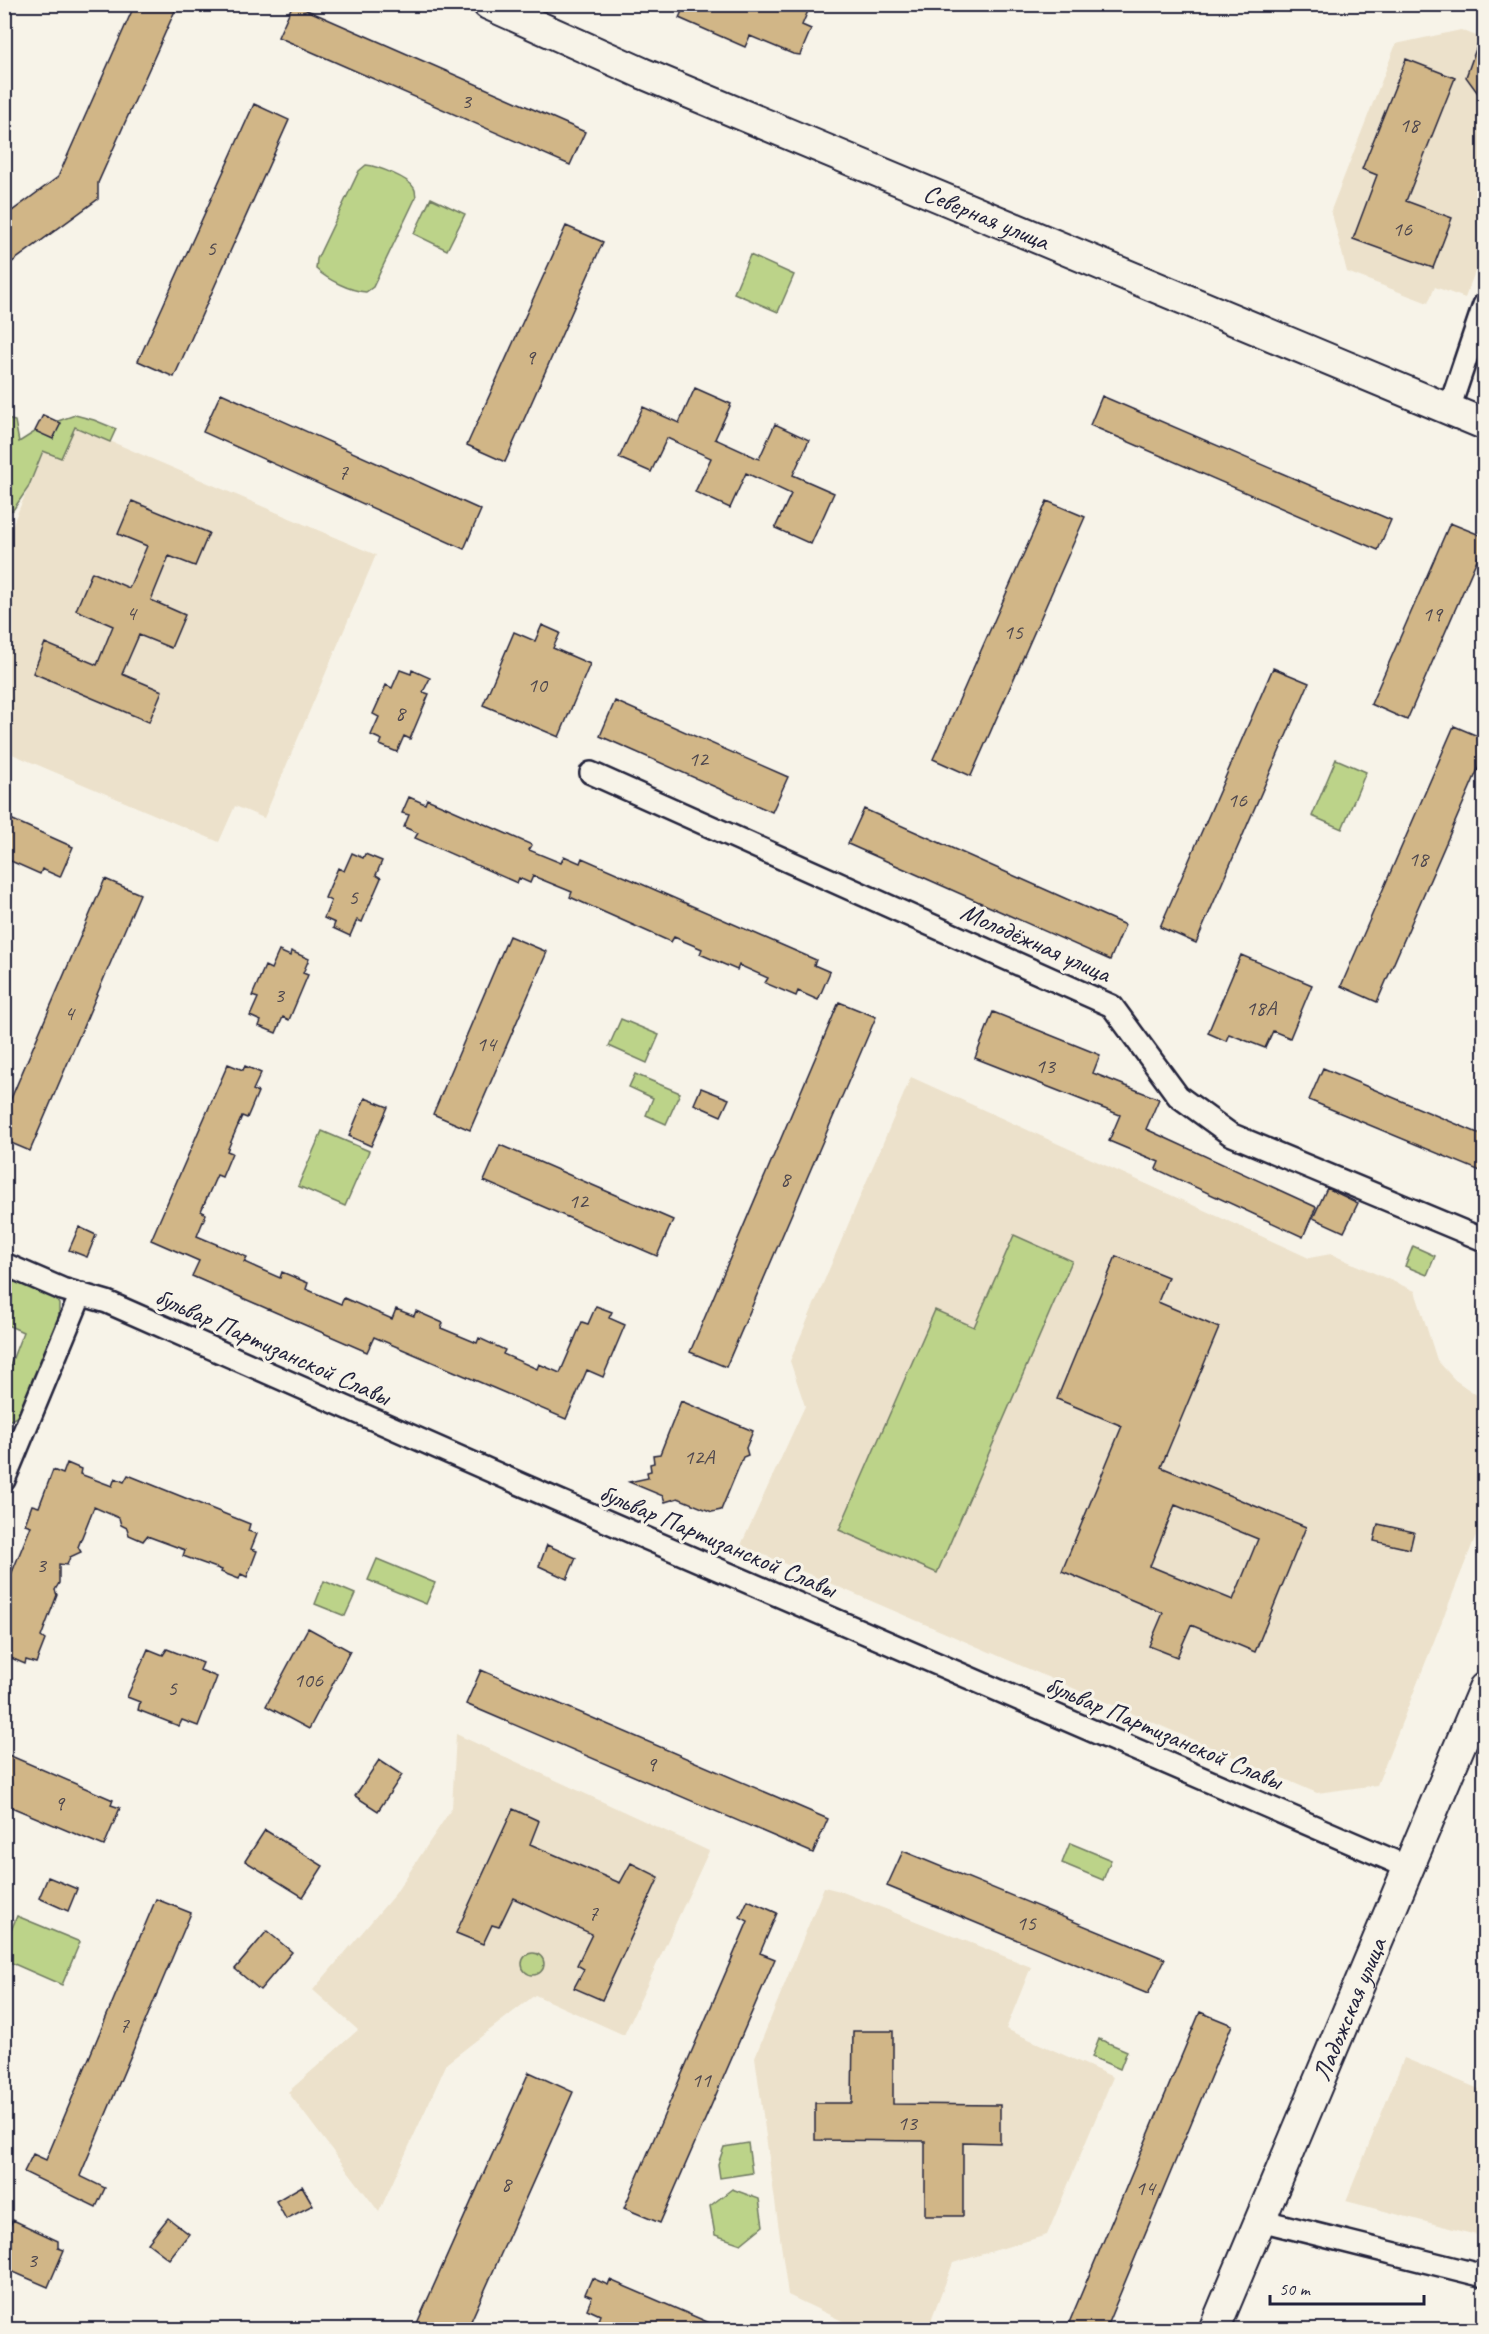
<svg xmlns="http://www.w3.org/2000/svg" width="1489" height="2334" font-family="Caveat,sans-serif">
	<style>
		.built { fill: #ece1cb }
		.green { fill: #bcd389; stroke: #6f7a62; stroke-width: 1.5 }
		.building { fill: #d1b687; stroke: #22223b; stroke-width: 1.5; fill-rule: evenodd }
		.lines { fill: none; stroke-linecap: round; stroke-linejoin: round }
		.street-casing { stroke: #22223b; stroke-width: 26 }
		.secondary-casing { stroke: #22223b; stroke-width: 34 }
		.street { stroke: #f7f3e8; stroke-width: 21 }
		.secondary { stroke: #f7f3e8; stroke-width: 30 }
		.labels { text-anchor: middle; stroke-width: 6; stroke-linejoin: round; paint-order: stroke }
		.number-label { font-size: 22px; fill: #4e474e }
		.street-label { font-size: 26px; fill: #22223b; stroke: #f7f3e8 }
	</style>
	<rect width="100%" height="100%" fill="#f7f3e8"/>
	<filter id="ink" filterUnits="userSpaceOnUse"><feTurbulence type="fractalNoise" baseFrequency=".0167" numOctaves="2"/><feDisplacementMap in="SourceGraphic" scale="12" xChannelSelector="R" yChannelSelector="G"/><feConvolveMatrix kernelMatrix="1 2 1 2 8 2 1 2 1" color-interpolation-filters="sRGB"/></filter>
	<g filter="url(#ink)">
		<path class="built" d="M1461,30L1484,39V248L1465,298L1435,287L1428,303L1347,272L1331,210L1396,44Z
			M75,426L376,555L264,818L235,806L219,842L5,751V542L44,451Z
			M911,1077L1309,1258L1331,1254L1415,1291L1437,1360L1455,1380L1484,1400V1515L1377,1785L1317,1793L741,1545L805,1406L790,1361Z
			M456,1734L709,1851L624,2035L535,1995L447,2063L379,2212L288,2092L358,2030L313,1990L395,1894L452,1808Z
			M824,1887L840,1891L1031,1967L1006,2029L1113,2077L1047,2235L953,2263L928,2329H859L788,2295L755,2057Z
			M1404,2058L1484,2091V2237L1346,2201Z"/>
		<path class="green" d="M366,165C377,166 409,178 414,188C416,191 415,194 416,197L373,287L366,292C350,291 328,280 316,269L317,259L359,171Z
			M431,198L465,214L447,250L414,234Z
			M750,255L794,275L778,312L734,293Z
			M75,415L94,420L116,429L110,442L75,427L61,458L43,451L28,488L13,510L5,512L4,418L15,421L19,442L44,426Z
			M1336,759L1366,772L1342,829L1312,816Z
			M621,1019L659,1035L647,1063L609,1046Z
			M635,1074L680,1093L666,1124L646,1115L653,1098L629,1087Z
			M322,1131L369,1151L345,1206L298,1186Z
			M1014,1235L1072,1261L937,1573L839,1530L935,1310L974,1327Z
			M1413,1246L1435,1256L1427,1275L1405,1266Z
			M5,1276L55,1298L59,1304V1321L22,1414L11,1420L5,1419L4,1381L23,1332L5,1324Z
			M377,1559L435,1583L426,1604L368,1580Z
			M324,1581L355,1594L345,1616L315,1604Z
			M1070,1843L1111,1860L1103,1880L1062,1863Z
			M17,1916L80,1942L62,1985L5,1960V1945Z
			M522 1964a11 11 0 1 1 22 0a11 11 0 1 1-22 0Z
			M1099,2039L1127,2051L1120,2069L1092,2057Z
			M748,2143L752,2173L720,2178L718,2164L724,2147Z
			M732,2189L759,2199L763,2226L741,2244L715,2235L710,2206Z"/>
		<path class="building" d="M135,4H178L98,183V199L4,268V217L58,177Z
			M293,4L585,132L570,165L278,37Z
			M685,4H749L761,10L763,4H811L802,25L811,29L800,55L793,54L750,36L745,47L679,18Z
			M1482,32L1485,33V103L1466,77Z
			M1406,59L1455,78L1406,201L1452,218L1433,268L1353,239L1377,175L1362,169Z
			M254,104L289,120L174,377L138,361Z
			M566,226L603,242L505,462L467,445Z
			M695,388L731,404L715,439L759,459L775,424L809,440L793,475L834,493L811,544L775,528L791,494L746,473L730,508L695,492L711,458L667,438L651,472L619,458L643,407L679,423Z
			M221,393L481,510L464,549L203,432Z
			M1102,396L1391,520L1378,550L1090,425Z
			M43,415L61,423L53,439L35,431Z
			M132,501L209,533L195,566L169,556L151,600L185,615L171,648L139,635L122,674L162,691L149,722L33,673L45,643L97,665L113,626L76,610L92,572L129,588L147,546L118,534Z
			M1047,501L1085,517L971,776L933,759Z
			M1450,523L1485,537V541L1407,720L1371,704Z
			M542,625L560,633L553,648L590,664L559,737L483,705L514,632L535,641Z
			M1273,668L1309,683L1196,943L1160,927Z
			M400,670L411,674L412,670L430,678L423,692L429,694L410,739L404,736L397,752L380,745L382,740L371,735L379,717L373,714L386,685L392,688Z
			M615,701L788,777L772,812L600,736Z
			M1454,726L1485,739V753L1377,1002L1341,986Z
			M409,797L425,804L427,799L448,808L532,845L529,850L561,863L564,856L580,863L582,858L816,960L814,965L830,972L818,1000L798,991L796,996L765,983L768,978L739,965L737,970L700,954L702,949L674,937L671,942L570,897L572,892L533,876L530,883L519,878L517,883L415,838L418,833L404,827L409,815L402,813Z
			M864,809L1125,925L1110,960L848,844Z
			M4,816L73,847L60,877L42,869L40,874L4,858Z
			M352,853L363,858L365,854L382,861L376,875L381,878L374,894L362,922L357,920L350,936L333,928L335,923L324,918L331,901L325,898L338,868L344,871Z
			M105,879L140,894L30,1151L4,1140V1115Z
			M509,936L547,952L470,1130L433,1114Z
			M279,951L290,956L291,951L309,959L303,973L308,975L289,1020L283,1017L276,1033L259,1026L261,1021L250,1016L258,998L252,996L265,966L271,969Z
			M1241,955L1312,985L1290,1038L1273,1031L1265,1048L1229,1034L1226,1041L1208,1033Z
			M839,1002L876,1017L726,1367L690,1352Z
			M993,1012L1100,1055L1093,1073L1159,1099L1146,1129L1316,1207L1303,1237L1156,1169L1159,1162L1109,1141L1120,1115L975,1058Z
			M228,1064L243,1070L245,1066L261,1073L253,1090L258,1092L247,1118L242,1116L227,1151L232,1153L222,1177L217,1175L201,1211L206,1214L197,1236L247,1257L244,1262L280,1278L282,1272L308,1283L306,1289L341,1304L344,1298L392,1319L396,1309L414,1316L416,1311L443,1323L441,1328L477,1343L479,1338L505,1350L503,1354L537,1369L539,1364L560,1373L582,1322L588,1324L596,1306L612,1312L609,1318L625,1325L603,1377L587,1370L566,1419L374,1337L367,1352L192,1276L199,1261L151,1240Z
			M1323,1068L1485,1136V1173L1309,1100Z
			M701,1088L729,1099L721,1116L694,1104Z
			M365,1098L388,1107L371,1146L349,1136Z
			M500,1145L673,1220L657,1256L484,1181Z
			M1327,1188L1358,1203L1344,1232L1313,1218Z
			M79,1227L96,1235L87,1257L69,1250Z
			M1116,1256L1168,1277L1158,1302L1219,1328L1161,1467L1306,1527L1255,1652L1191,1625L1177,1657L1149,1646L1163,1613L1062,1571L1122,1426L1057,1399ZM1175,1505L1258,1539L1233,1600L1150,1566Z
			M681,1401L753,1431L746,1448L748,1455L743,1457L721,1510L712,1512L678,1498L665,1502L663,1496L629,1482L648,1478L647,1472L651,1471L650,1464L654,1463L653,1455L660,1454Z
			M67,1463L81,1469L80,1474L112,1486L115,1478L124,1482L128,1475L250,1524L248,1531L257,1534L251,1549L257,1551L247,1577L241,1574L239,1579L221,1572L222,1570L183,1556L185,1550L147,1536L143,1541L129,1535L127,1528L121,1525L119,1518L94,1507L78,1547L81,1552L70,1557L67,1565L59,1564V1583L55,1590L57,1595L41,1637L45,1640L36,1663L26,1660L25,1664L4,1655V1581L8,1582L31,1526L25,1524L32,1505L39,1507L53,1470L63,1474Z
			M1378,1524L1414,1532L1410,1549L1374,1541Z
			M547,1545L576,1558L567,1579L539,1566Z
			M308,1628L350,1651L309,1729L266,1706Z
			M148,1649L163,1655L167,1649L203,1663L200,1670L217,1677L198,1726L182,1720L179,1726L138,1710L140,1702L127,1697Z
			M481,1670L828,1819L813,1853L466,1704Z
			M4,1753L113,1800L111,1805L120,1808L104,1846L4,1804Z
			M379,1760L402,1775L378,1811L355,1796Z
			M513,1809L539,1821L530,1844L620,1883L631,1863L659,1877L602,2000L574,1988L584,1969L577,1965L592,1934L513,1898L499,1927L492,1925L483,1944L456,1933Z
			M265,1830L323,1866L303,1897L245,1861Z
			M903,1851L1165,1959L1148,1994L887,1886Z
			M48,1877L77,1889L68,1911L39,1898Z
			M156,1899L191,1913L80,2176L105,2188L96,2207L24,2172L33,2154L46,2160Z
			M748,1900L777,1913L760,1953L775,1959L660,2223L624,2208L748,1921L740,1917Z
			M267,1931L292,1952L260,1990L235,1969Z
			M1200,2012L1232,2025L1105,2330H1066Z
			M853,2031H893V2104L1000,2105V2143L963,2142V2216H925V2141L815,2140V2103H852Z
			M529,2072L573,2092L467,2330H414Z
			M302,2186L313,2205L286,2219L276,2201Z
			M168,2218L189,2234L169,2259L148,2243Z
			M13,2220L58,2241V2248L64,2250L48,2287L4,2268V2223L10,2225Z
			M592,2278L608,2285L610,2280L726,2330H621L598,2320L600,2315L587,2309L592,2297L585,2294Z"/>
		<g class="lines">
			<defs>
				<path id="street" d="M1449,409L1484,305
					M591,773L1112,1006L1178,1096L1230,1134L1484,1240
					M4,1264L62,1289L107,1302L525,1486L1410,1868
					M4,1480L81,1294
					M1260,2220L1484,2276"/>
				<g id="secondary">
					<path id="s1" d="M488,4L642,73L1484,424"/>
					<path id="s2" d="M1214,2330L1484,1688"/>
				</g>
			</defs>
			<use href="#street" class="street-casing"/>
			<use href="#secondary" class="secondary-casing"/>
			<use href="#street" class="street"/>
			<use href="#secondary" class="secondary"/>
		</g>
	</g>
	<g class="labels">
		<g class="number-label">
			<text x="466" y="108">3</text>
			<text x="1409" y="132">18</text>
			<text x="1402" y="236">16</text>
			<text x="211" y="255">5</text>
			<text x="530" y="364">9</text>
			<text x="343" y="479">7</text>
			<text x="131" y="620">4</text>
			<text x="1432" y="621">19</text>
			<text x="1013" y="639">15</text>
			<text x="537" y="692">10</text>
			<text x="400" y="720">8</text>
			<text x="698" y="766">12</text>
			<text x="1237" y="807">16</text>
			<text x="1418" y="866">18</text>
			<text x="353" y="904">5</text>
			<text x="279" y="1002">3</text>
			<text x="1261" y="1015">18А</text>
			<text x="69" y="1020">4</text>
			<text x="486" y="1051">14</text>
			<text x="1045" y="1073">13</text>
			<text x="785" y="1186">8</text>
			<text x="578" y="1208">12</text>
			<text x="699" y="1464">12А</text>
			<text x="41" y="1572">3</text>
			<text x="308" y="1687">106</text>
			<text x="172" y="1695">5</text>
			<text x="651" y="1771">9</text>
			<text x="59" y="1810">9</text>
			<text x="593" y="1920">7</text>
			<text x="1026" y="1930">15</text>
			<text x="124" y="2032">7</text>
			<text x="701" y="2087">11</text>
			<text x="907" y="2130">13</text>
			<text x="506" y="2191">8</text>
			<text x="1145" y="2195">14</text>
			<text x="32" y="2267">3</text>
		</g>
		<g class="street-label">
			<text dy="9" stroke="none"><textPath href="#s1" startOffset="542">Северная улица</textPath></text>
			<text transform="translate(1036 942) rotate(24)" y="9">Молодёжная улица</text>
			<text transform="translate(273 1346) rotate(24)" y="9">бульвар Партизанской Славы</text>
			<text transform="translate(718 1540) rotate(23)" y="9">бульвар Партизанской Славы</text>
			<text transform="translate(1164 1732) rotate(23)" y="9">бульвар Партизанской Славы</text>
			<text dy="9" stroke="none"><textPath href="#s2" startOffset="348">Ладожская улица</textPath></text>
		</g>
	</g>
	<rect width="1489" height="2334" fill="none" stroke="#f7f3e8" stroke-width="24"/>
	<rect x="12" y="12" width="1465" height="2310" fill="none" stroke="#22223b" stroke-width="2" filter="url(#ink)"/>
	<path d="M1270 2295v9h154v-9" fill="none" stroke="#22223b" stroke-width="3"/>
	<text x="1279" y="2295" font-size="18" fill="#22223b" stroke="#f7f3e8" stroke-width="4.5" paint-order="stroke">50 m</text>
</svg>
